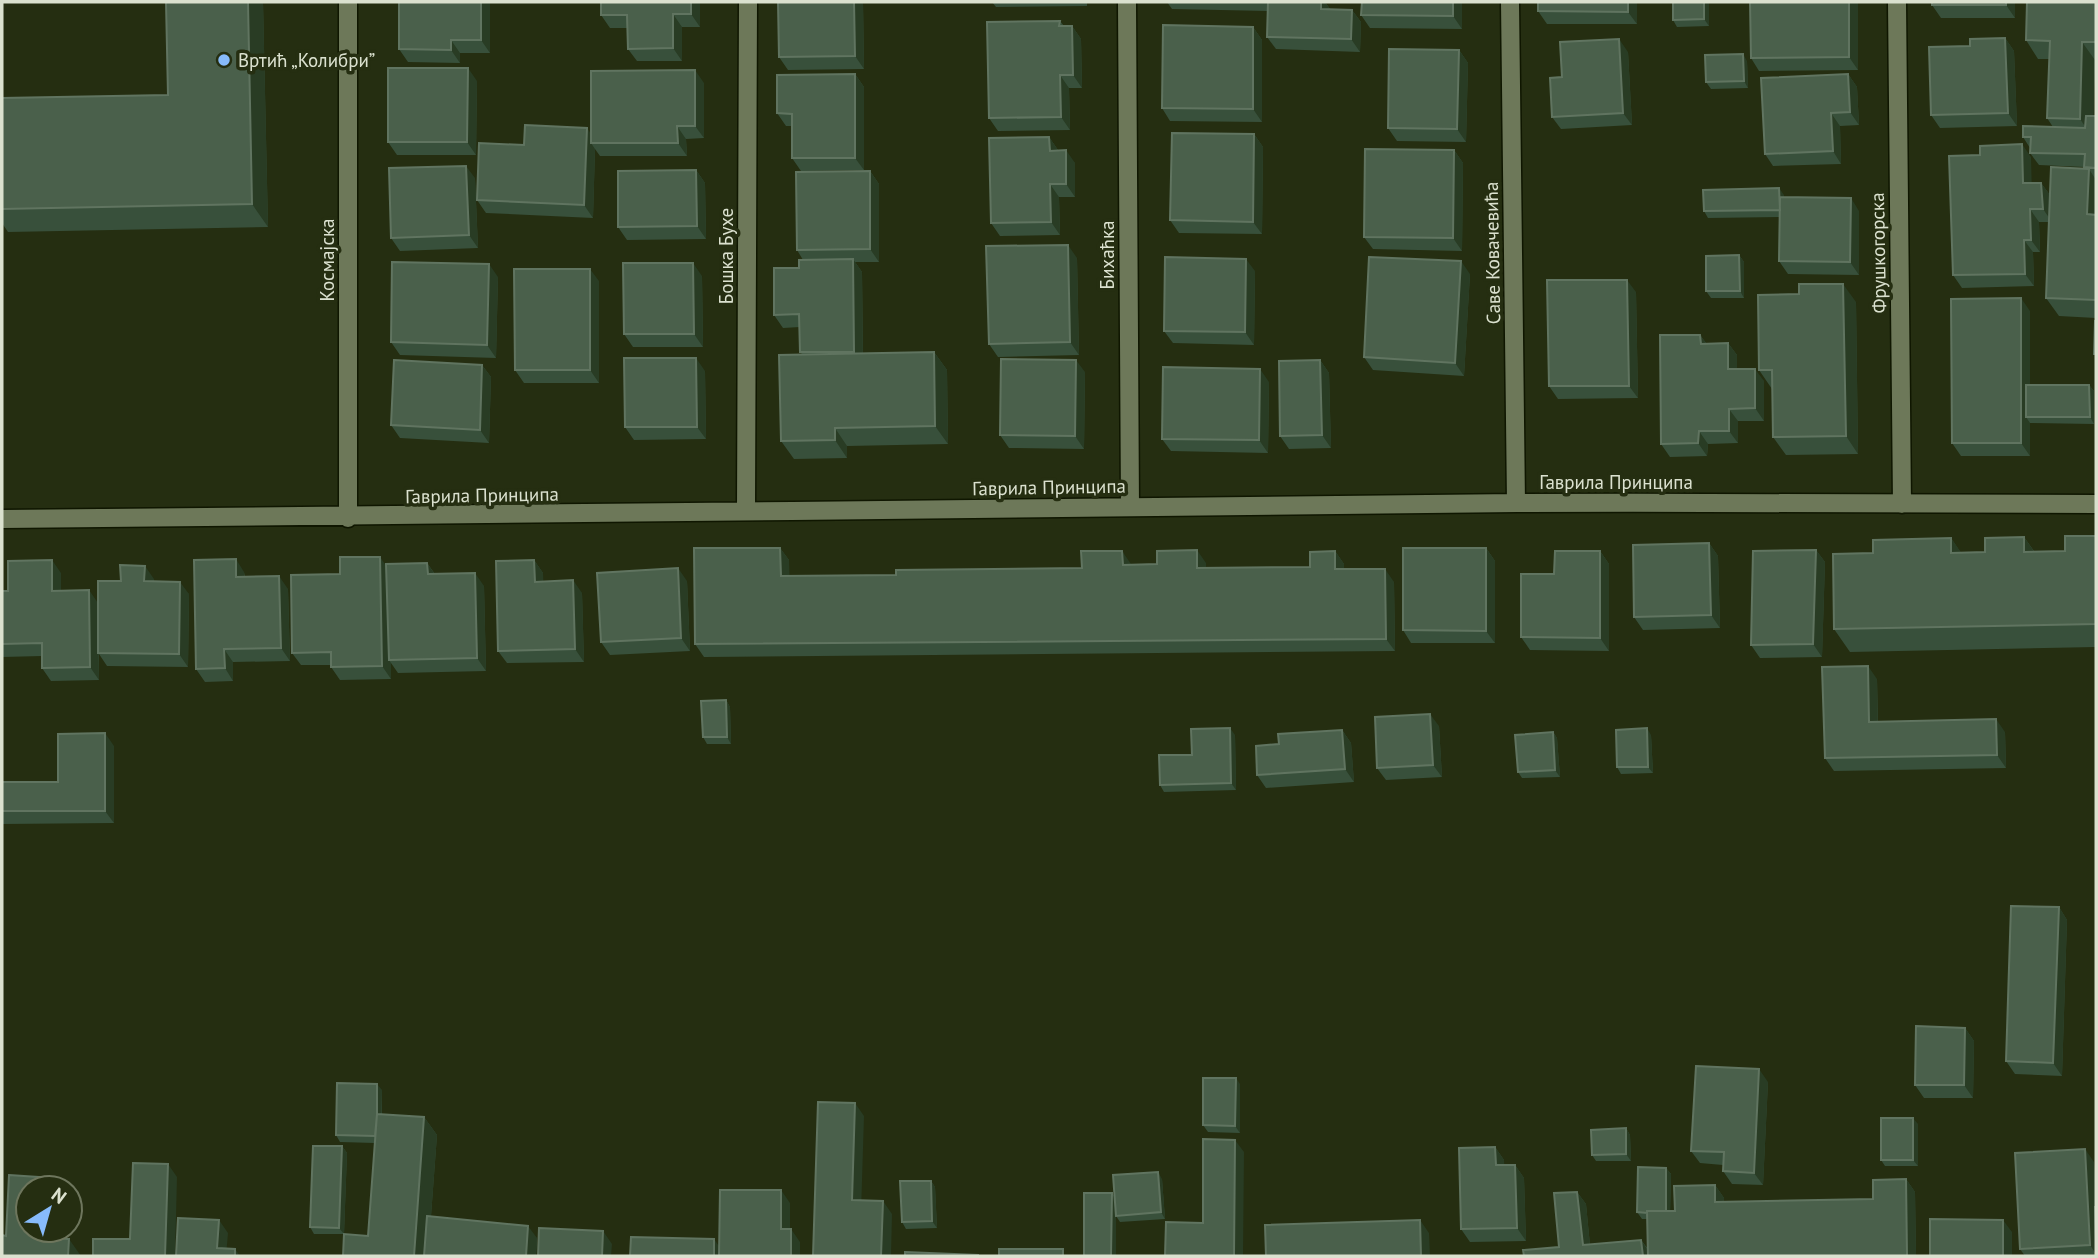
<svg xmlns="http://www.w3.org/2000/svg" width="2098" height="1258" font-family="'PT Sans',sans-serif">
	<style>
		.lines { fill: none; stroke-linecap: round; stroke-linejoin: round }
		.street-casing { stroke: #0f1600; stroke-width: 21 }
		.street { stroke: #6d7859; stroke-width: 18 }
		.wall { fill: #38503b }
		.shaded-wall { fill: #293c24 }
		.building { fill: #4a604b; stroke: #607460; stroke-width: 2 }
		.poi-dot { fill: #87bbfb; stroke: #252e11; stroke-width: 2.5 }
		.labels { text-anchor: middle; stroke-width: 7; stroke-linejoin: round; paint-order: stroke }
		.poi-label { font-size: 19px; fill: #dbe1cf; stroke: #252e11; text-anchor: start }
		.street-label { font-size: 19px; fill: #dbe1cf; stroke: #252e11 }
	</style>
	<rect width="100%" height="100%" fill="#252e11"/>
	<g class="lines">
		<defs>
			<path id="street" d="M1127,2L1130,507
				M1510,2L1516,503
				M1897,2L1902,504
				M746,511L748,2
				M348,518V2
				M2,519C507,518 1012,505 1517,503C1710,502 1903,504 2096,504"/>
		</defs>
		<use href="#street" class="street-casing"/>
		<use href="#street" class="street"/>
	</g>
	<path class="wall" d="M166,2H263L268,227L8,232L2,223V98L168,95Z
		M399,2H490V53H460V63L408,62L399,49Z
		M700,2V27H682V61H637L628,49L627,28H610L601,15Z
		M863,2L864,69L788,70L779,57Z
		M992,2H1087V6L996,7Z
		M1167,2H1325L1330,9L1352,10L1361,22L1360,52L1276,49L1267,37L1268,11L1172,9Z
		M1362,2H1462V29L1370,28L1361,15Z
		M1538,2H1637V24H1547L1538,11Z
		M1709,2V26L1677,27L1673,20Z
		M1858,2V70L1759,71L1751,58Z
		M2015,2V18H1941L1932,5Z
		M2096,2V60H2095L2093,116H2096V318L2059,316L2046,298L2049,222H2039L2040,252H2033L2034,286L1962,288L1953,275L2031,157V183H2041L2050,195L2086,169L2084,167L2039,165L2030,153V148L2023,137L2053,127L2047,118L2049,59H2038L2026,40Z
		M1060,21L1064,26H1072L1081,39L1082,88H1069L1070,130L998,131L989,118Z
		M1253,27L1262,40V122L1170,121L1162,108Z
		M2005,38L2014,51L2017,126L1940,128L1931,115L1970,46Z
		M1459,50L1468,63L1466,142L1397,141L1388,128Z
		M1628,52L1632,125L1561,129L1552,117L1562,77Z
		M1747,61L1748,88L1711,89L1706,82Z
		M855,74L864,87V170L801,171L792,158V126H786L777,113Z
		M1848,74L1857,87L1859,125L1840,126L1841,164L1773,166L1765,154Z
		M477,81L476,155H397L388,142Z
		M704,83V138L686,139L687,156H600L595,149L593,218L486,213L477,200L524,145L591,135Z
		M1254,134L1263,147L1262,234L1179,233L1170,220Z
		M1049,137L1058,150L1075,163V197H1059L1060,235L1000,236L991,223Z
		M1454,150L1463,163L1462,251L1373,249L1364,237Z
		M696,170L705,183L706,239L627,240L618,227Z
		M870,171L879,184V262H855L862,272L863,353L934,352L947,370L948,444L847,446V458L794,459L781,441L802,354L800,352V327L783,328L774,315L803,260L797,250Z
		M475,178L478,248L400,251L391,238Z
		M1784,195V197L1859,211V275L1788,274L1779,261L1780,217L1708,218L1704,211Z
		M1739,255L1744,262V298H1711L1706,291Z
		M1077,258L1079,355L998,357L989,344Z
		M1255,271L1254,345L1173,343L1164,331Z
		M1470,274L1464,376L1373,370L1364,357Z
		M702,276L703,347H633L624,334Z
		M498,277L496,358L400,355L391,342Z
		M599,281V383H524L515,370Z
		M1636,292L1638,398L1558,399L1549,386Z
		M1856,302L1858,454L1786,455L1773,437L1772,389L1759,370Z
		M2030,311V385H2089L2094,391V424L2030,423V456H1961L1952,443Z
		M1700,335L1706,343H1728L1737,355V369L1764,381V421H1738V443L1708,444L1707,456L1670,457L1661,444Z
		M1320,360L1329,373L1331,448L1289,449L1280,436Z
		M482,365L491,377L489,443L400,438L391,425Z
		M705,371L706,439L634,440L625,427Z
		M1085,372L1084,449L1009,448L1000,435Z
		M1269,382L1268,453L1171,451L1162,439Z
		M2096,536V647L1850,652L1834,629L1951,538L1961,553L1985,552L2024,537L2034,551H2065Z
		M1709,543L1718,556L1720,628L1643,630L1634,617Z
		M780,548L789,560V576L896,575L1082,568L1131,564V565L1206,563V568L1310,567L1335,551L1344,564V569L1394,582L1395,651L704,657L695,644Z
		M1486,548L1495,561V643H1411L1403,630Z
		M1816,550L1825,562L1822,657L1760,658L1751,645Z
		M1600,551L1609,564V651L1530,650L1521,637L1554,574Z
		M534,560L543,573V581L582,593L584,662L507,663L498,651Z
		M427,563L435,574L484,586L486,671L398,673L391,663V679L340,680L331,667V665H301L292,653L340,574L386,566Z
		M244,572L245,577L288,589L290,661L233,662V681L205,682L196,669Z
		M61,573V591L98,603L121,581L154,579V581L189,594L188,667L107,666L99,654V680L51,681L42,668V656L2,657V591H8Z
		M687,581L690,651L610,655L601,642Z
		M1877,679L1878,721L2005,732L2006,768L1834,771L1825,758Z
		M726,700L730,707L731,744H707L703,737Z
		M1439,726L1442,777L1386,780L1377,768Z
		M1342,730L1351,743L1354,782L1266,788L1257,775L1279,744Z
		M1553,732L1557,738L1560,777L1522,778L1518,772Z
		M1235,735L1236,790L1164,792L1160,785L1192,755Z
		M1651,735L1653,773L1621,774L1617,767Z
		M114,746V823L2,824V782H58Z
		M2059,907L2067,920L2062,1076L2015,1074L2006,1061Z
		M1965,1028L1974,1041L1973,1098H1924L1915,1085Z
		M1768,1082L1763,1185L1732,1184L1723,1171V1165L1700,1163L1691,1151Z
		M1240,1084V1133L1208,1132L1203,1125Z
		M382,1090V1114L424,1117L437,1135L431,1216L537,1238L536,1256L368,1236L375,1143L340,1142L336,1135Z
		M1918,1124V1166H1885L1881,1160Z
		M1626,1128L1630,1135L1631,1161H1596L1592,1155Z
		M342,1146L347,1153L344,1234H314L310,1227Z
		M1495,1147L1504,1160V1165H1515L1524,1178L1526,1241L1470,1242L1461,1229Z
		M2094,1162L2096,1207V1256H2025L2020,1249Z
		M1638,1167L1666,1168L1671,1174L1670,1211H1675L1674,1186L1715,1185L1724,1198V1202L1873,1199V1180L1906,1179L1915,1192L1916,1256H1524L1523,1250L1559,1247L1554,1193L1577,1192L1586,1204L1590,1245L1641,1240L1648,1249L1647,1219H1642L1637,1212Z
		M1162,1179L1165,1219L1120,1222L1116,1216V1256H1084L1112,1193L1115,1197Z
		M931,1181L935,1187L937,1228L906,1229L902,1222Z"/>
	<path class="shaded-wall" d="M248,2H263L268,227L252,204Z
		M481,2H490V53L481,40Z
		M691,2H700V27L691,14Z
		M854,2H863L864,69L855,56Z
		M1321,2H1325L1330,9H1321Z
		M1453,2H1462V29L1453,16Z
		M1628,2H1637V24L1628,12Z
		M1704,2H1709V26L1704,19Z
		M1849,2H1858V70L1849,57Z
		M2006,2H2015V18L2006,5Z
		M1352,10L1361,22L1360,52L1351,39Z
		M673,14L682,27V61L673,48Z
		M1072,26L1081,39L1082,88L1073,75Z
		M1253,27L1262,40V122L1253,109Z
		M2005,38L2014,51L2017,126L2008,113Z
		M1619,39L1628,52L1632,125L1623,113Z
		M451,40L460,53V63L451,50Z
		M2082,42L2095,60L2093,138L2080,119Z
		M1459,50L1468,63L1466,142L1457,129Z
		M1743,54L1747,61L1748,88L1744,81Z
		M468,68L477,81L476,155L467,142Z
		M695,70L704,83V138L695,126Z
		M855,74L864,87V170L855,158Z
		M1848,74L1857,87L1859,125L1850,112Z
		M1060,75L1069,88L1070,130L1061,117Z
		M1831,113L1840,126L1841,164L1833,151Z
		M677,126L686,139L687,156L678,143Z
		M587,128L596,141L591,143L595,149L593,218L584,205Z
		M1254,134L1263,147L1262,234L1253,222Z
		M1049,137L1058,150L1059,163L1050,151Z
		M2022,144L2031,157L2032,196L2023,183Z
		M1066,150L1075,163V197L1066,184Z
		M1454,150L1463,163L1462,251L1453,238Z
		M466,166L475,178L478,248L469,235Z
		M2089,169L2096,180V228L2087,214Z
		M696,170L705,183L706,239L697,226Z
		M870,171L879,184V262L870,249Z
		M2041,183L2050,195L2052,222L2043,209Z
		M1050,184L1059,197L1060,235L1051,222Z
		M1779,188L1784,195L1785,217L1780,210Z
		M1851,198L1859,211V275L1850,262Z
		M2030,209L2039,222L2040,252L2031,240Z
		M2024,240L2033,252L2034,286L2025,274Z
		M1068,245L1077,258L1079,355L1070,342Z
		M1739,255L1744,262V298L1740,291Z
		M853,259L862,272L863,365L854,352Z
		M1246,259L1255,271L1254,345L1245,332Z
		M1461,261L1470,274L1464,376L1455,363Z
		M693,263L702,276L703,347L694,334Z
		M489,264L498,277L496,358L487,345Z
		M590,269L599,281V383L590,370Z
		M1627,280L1636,292L1638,398L1629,386Z
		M1843,284L1856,302L1858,454L1846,436Z
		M2021,298L2030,311V417H2026L2030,423V456L2021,443Z
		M1700,335L1709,347L1701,344Z
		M1728,343L1737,355V382L1728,369Z
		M934,352L947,370L948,444L935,426Z
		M696,358L705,371L706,439L697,427Z
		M1076,360L1085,372L1084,449L1075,436Z
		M1320,360L1329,373L1331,448L1322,435Z
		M482,365L491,377L489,443L480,430Z
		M1260,369L1269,382L1268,453L1259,440Z
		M1755,369L1764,381V421L1755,408Z
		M2089,385L2094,391V424L2090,417Z
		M1729,409L1738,421V443L1729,431Z
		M835,428L847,446V458L835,440Z
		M1699,431L1708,444L1707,456L1698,443Z
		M2024,537L2040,560L2024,552Z
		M1951,538L1967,561L1951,553Z
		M1709,543L1718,556L1720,628L1711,615Z
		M780,548L789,560L790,588L781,576Z
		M1486,548L1495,561V643L1486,631Z
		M1197,550L1206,563V580L1197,568Z
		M1816,550L1825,562L1822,657L1813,644Z
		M1122,551L1131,564L1132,578L1123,565Z
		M1335,551L1344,564V582L1335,569Z
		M1600,551L1609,564V651L1600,638Z
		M380,557L389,570V660L391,663V679L382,666Z
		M236,559L244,572L245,590L236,577Z
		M52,560L61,573V604L52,591Z
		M534,560L543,573L544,594L535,582Z
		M427,563L436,576L428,574Z
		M145,566L154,579L153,594L144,581Z
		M678,568L687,581L690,651L681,638Z
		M1385,569L1394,582L1395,651L1386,639Z
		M475,573L484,586L486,671L477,658Z
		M279,576L288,589L290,661L281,648Z
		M573,580L582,593L584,662L575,649Z
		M180,582L189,594L188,667L179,654Z
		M89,590L98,603L99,680L90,667Z
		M224,649L233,662V681L225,668Z
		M1868,666L1877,679L1878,734L1869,722Z
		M726,700L730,707L731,744L727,737Z
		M1430,714L1439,726L1442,777L1433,765Z
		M1996,719L2005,732L2006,768L1997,755Z
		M1230,728L1235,735L1236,790L1231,783Z
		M1647,728L1651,735L1653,773L1648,767Z
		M1342,730L1351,743L1354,782L1345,769Z
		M1553,732L1557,738L1560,777L1555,770Z
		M105,733L114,746V823L105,811Z
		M2059,907L2067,920L2062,1076L2053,1063Z
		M1965,1028L1974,1041L1973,1098L1964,1085Z
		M1759,1069L1768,1082L1763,1185L1754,1173Z
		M1236,1078L1240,1084V1133L1235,1126Z
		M377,1084L382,1090L381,1143L377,1136Z
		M855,1103L864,1116L861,1213L852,1200Z
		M424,1117L437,1135L428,1256H414Z
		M1913,1118L1918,1124V1166L1913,1160Z
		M1626,1128L1630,1135L1631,1161L1626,1154Z
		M1235,1140L1244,1152L1243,1256H1234Z
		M342,1146L347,1153L344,1234L339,1228Z
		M1495,1147L1504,1160L1505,1178L1496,1165Z
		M2085,1149L2094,1162L2096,1207V1254L2090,1245Z
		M168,1164L177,1177L175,1256H165Z
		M1515,1165L1524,1178L1526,1241L1517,1228Z
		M1666,1168L1671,1174L1670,1220L1666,1213Z
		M1158,1172L1162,1179L1165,1219L1161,1212Z
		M53,1178L60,1188H52Z
		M1906,1179L1915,1192L1916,1256H1907Z
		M931,1181L935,1187L937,1228L932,1221Z
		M1715,1185L1724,1198V1215L1715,1202Z
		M781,1190L790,1203V1242L781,1229Z
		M1577,1192L1586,1204L1591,1256L1583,1245Z
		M1112,1193L1116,1200V1256H1111Z
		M883,1201L892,1214L891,1256H881Z
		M219,1220L228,1233L226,1256L217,1248Z
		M1420,1220L1429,1233L1430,1256H1421Z
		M2003,1220L2012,1232V1256H2003Z
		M528,1226L537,1238L536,1256H526Z
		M791,1229L800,1242V1256H791Z
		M50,1230H64L63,1256L50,1238Z
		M603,1231L612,1244L611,1256H602Z
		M69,1239L81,1256H68Z
		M714,1239L723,1252V1256H714Z
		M1641,1240L1650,1253L1651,1256H1643Z
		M235,1249L240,1256H235Z"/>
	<path class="building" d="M166,2H248L252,204L2,209V98L168,95Z
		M399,2H481V40H451V50L399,49Z
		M601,2H691V14H673V48L628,49L627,15H601Z
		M778,2H854L855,56L779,57Z
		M1268,2H1321V9L1352,10L1351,39L1267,37Z
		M1362,2H1453V16L1361,15Z
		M1538,2H1628V12L1538,11Z
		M1673,2H1704V19L1673,20Z
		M1750,2H1849V57L1751,58Z
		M1932,2H2006V5H1932Z
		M2027,2H2096V42H2082L2080,119L2047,118L2050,41L2026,40Z
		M1060,21L1059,26H1072L1073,75H1060L1061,117L989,118L987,22Z
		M1163,25L1253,27V109L1162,108Z
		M2005,38L2008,113L1931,115L1929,47L1970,46V39Z
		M1619,39L1623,113L1552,117L1550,78L1562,77L1560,42Z
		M1389,49L1459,50L1457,129L1388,128Z
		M1743,54L1744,81L1706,82L1705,55Z
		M388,68H468L467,142H388Z
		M695,70V126H677L678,143H591V71Z
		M855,74V158H792V114L777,113V75Z
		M1848,74L1850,112L1831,113L1833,151L1765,154L1761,78Z
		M2086,116H2096V168L2084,167L2085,154L2030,153L2031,137H2023V126L2085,128Z
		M525,125L587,128L584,205L477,200L479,143L524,145Z
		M1172,133L1254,134L1253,222L1170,220Z
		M1049,137L1050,151L1066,150V184H1050L1051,222L991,223L989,138Z
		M2022,144L2023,183H2041L2043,209H2030L2031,240H2024L2025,274L1953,275L1949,156L1980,155V146Z
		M1365,149L1454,150L1453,238L1364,237Z
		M466,166L469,235L391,238L389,168Z
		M2051,167L2089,169L2087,214L2096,215V300L2046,298Z
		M696,170L697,226L618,227V171Z
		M870,171V249L797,250L796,172Z
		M1779,188L1780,210L1704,211L1703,190Z
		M1780,197L1851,198L1850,262L1779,261Z
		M1068,245L1070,342L989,344L986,246Z
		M1739,255L1740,291H1706V256Z
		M1165,257L1246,259L1245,332L1164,331Z
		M1369,257L1461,261L1455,363L1364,357Z
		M853,259L854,352H800L799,314L774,315V268H799V260Z
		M392,262L489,264L487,345L391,342Z
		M623,263H693L694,334H624Z
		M514,269H590V370H515Z
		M1547,280H1627L1629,386H1549Z
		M1799,284H1843L1846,436L1773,437L1772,370H1759L1758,295L1799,294Z
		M2021,298V443H1952L1951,299Z
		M2095,321H2096V354H2094Z
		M1660,335H1700L1701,344L1728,343V369H1755V408L1729,409V431H1699L1698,443L1661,444Z
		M934,352L935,426L835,428V440L781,441L779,355Z
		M624,358H696L697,427H625Z
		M1001,359L1076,360L1075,436L1000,435Z
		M394,360L482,365L480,430L391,425Z
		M1320,360L1322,435L1280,436L1279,361Z
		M1163,367L1260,369L1259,440L1162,439Z
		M2026,385H2089L2090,417H2026Z
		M2065,536H2096V624L1834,629L1833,554L1873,553V540L1951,538V553L1985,552V538L2024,537V552L2065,551Z
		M1709,543L1711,615L1634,617L1633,545Z
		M694,548H780L781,576L896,575V570L1082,568L1081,551H1122L1123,565L1157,564V551L1197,550V568L1310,567V552L1335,551V569H1385L1386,639L695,644Z
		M1403,548H1486V631L1403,630Z
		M1816,550L1813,644L1751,645L1753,551Z
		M1555,551H1600V638L1521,637V574H1554Z
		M340,557H380L382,666L331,667V652L292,653L291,575L340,574Z
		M236,559V577L279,576L281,648L224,649L225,668L196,669L194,560Z
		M52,560V591L89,590L90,667L42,668V643L2,644V591H8V561Z
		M534,560L535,582L573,580L575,649L498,651L496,561Z
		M427,563L428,574L475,573L477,658L389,660L386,564Z
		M120,565L145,566L144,581L180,582L179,654L98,653V581H121Z
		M678,568L681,638L601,642L597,573Z
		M1868,666L1869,722L1996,719L1997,755L1825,758L1822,667Z
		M726,700L727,737H703L701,701Z
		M1430,714L1433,765L1377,768L1375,717Z
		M1230,728L1231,783L1160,785L1159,755H1192L1191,729Z
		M1647,728L1648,767H1617L1616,730Z
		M1342,730L1345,769L1257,775L1256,746L1279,744L1278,734Z
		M1553,732L1555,770L1518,772L1515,735Z
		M105,733V811H2V782H58V734Z
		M2011,906L2059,907L2053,1063L2006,1061Z
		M1916,1026L1965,1028L1964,1085H1915Z
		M1696,1066L1759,1069L1754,1173L1723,1171L1724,1152L1691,1151Z
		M1203,1078H1236L1235,1126L1203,1125Z
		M337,1083L377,1084V1114L375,1136L336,1135Z
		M818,1102L855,1103L852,1200L883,1201L881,1256H813Z
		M377,1114L424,1117L414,1256H343L344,1234L368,1236Z
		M1881,1118H1913V1160H1881Z
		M1626,1128V1154L1592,1155L1591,1130Z
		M1203,1139L1235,1140L1234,1256H1165L1166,1222L1203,1223Z
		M313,1146H342L339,1228L310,1227Z
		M1495,1147L1496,1165H1515L1517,1228L1461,1229L1459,1148Z
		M2085,1149L2090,1245L2020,1249L2015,1153Z
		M133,1163L168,1164L165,1256H93V1239H130Z
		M1638,1167L1666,1168V1211H1647V1213L1637,1212Z
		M1158,1172L1161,1212L1116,1216L1113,1175Z
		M9,1175L53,1178L52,1188H28V1230H50V1238L69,1239L68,1256H2V1235L6,1236Z
		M1906,1179L1907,1256H1648L1647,1211H1675L1674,1186L1715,1185V1202L1873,1199V1180Z
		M900,1181H931L932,1221L902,1222Z
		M720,1190H781V1229H791V1256H719Z
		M1577,1192L1583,1245L1641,1240L1643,1256H1524L1523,1250L1559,1247L1554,1193Z
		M1084,1193H1112L1111,1256H1084Z
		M2095,1207H2096V1241Z
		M427,1216L528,1226L526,1256H424Z
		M178,1218L219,1220L217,1248L235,1249V1256H176Z
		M1930,1219L2003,1220V1256H1930Z
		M1420,1220L1421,1256H1266L1265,1225Z
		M539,1228L603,1231L602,1256H538Z
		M631,1237L714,1239V1256H630Z
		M999,1249H1063V1256H999Z
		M905,1252L978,1255V1256H905Z"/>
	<circle class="poi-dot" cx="224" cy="60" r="7"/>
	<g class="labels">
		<g class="poi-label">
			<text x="238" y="67">Вртић „Колибри”</text>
		</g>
		<g class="street-label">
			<text transform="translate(1492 253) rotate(-91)" y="7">Саве Ковачевића</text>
			<text transform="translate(1878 253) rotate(-91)" y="7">Фрушкогорска</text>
			<text transform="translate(1107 255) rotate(-90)" y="7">Бихаћка</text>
			<text transform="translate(726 256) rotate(-90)" y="7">Бошка Бухе</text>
			<text transform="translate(327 260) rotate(-90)" y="7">Космајска</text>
			<text x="1616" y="489">Гаврила Принципа</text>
			<text transform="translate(1049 487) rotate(-1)" y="7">Гаврила Принципа</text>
			<text transform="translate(482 495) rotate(-1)" y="7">Гаврила Принципа</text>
		</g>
	</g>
	<rect width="2098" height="1258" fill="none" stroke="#dbe1cf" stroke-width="7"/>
	<g transform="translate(49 1209) rotate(37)"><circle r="33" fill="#252e11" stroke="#6e765d" stroke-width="2"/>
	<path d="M0-5L12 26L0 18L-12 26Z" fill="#87bbfb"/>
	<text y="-10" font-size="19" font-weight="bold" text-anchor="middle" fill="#dbe1cf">N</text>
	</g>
</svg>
